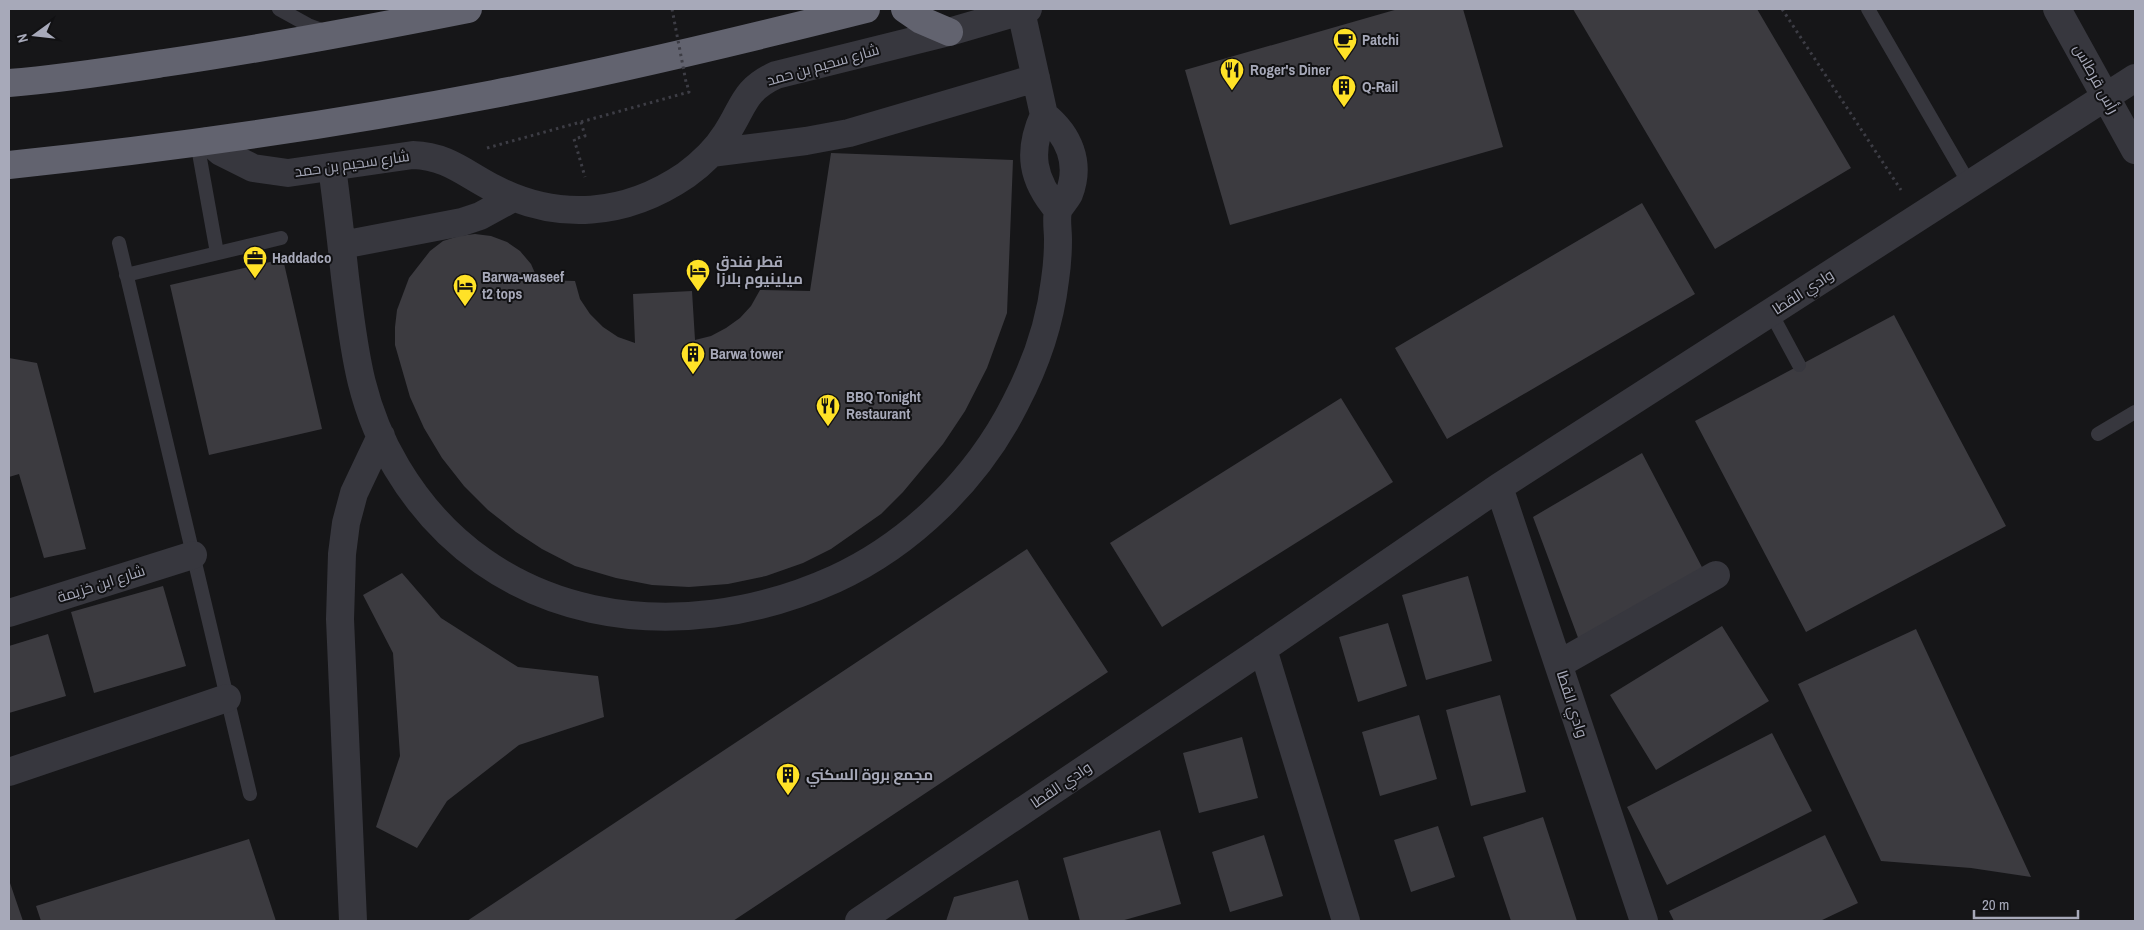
<svg xmlns="http://www.w3.org/2000/svg" width="2144" height="930" font-family="'Archivo Narrow',Cairo,sans-serif">
	<style>
		.building { fill: #3c3b40 }
		.lines { fill: none; stroke-linecap: round; stroke-linejoin: round }
		.path { stroke: #3d3d45; stroke-width: 3; stroke-dasharray: 2.5 4; stroke-linecap: butt }
		.lane { stroke: #37373e; stroke-width: 14 }
		.street { stroke: #37373e; stroke-width: 28 }
		.highway { stroke: #62636f; stroke-width: 28 }
		.path-bridge { stroke: #3d3d45; stroke-width: 3; stroke-dasharray: 2.5 4; stroke-linecap: butt }
		.labels { text-anchor: middle; stroke-width: 4; stroke-linejoin: round; paint-order: stroke }
		.poi-label { font-size: 15px; font-weight: bold; fill: #a7a9b9; stroke: #111113; text-anchor: start }
		.street-label { font-size: 15px; fill: #a7a9b9; stroke: #111113 }
	</style>
	<rect width="100%" height="100%" fill="#161618"/>
	<path class="building" d="M1398,9H1463L1503,147L1230,225L1185,70Z
		M1573,9H1757L1851,168L1715,249Z
		M831,153L1013,160L1007,313L987,368L965,411L943,444L903,492L881,514L831,549L803,563L766,576L728,584L689,587L652,585L616,578L575,566L542,549L516,532L488,510L464,486L442,458L424,428L410,397L395,345V327L397,310L409,278L430,251L443,241L459,236L475,234L491,236L507,242L520,251L531,264L538,280L575,281L580,299L590,314L603,327L618,337L635,343L633,294L692,291L695,340L711,336L726,328L740,318L751,306L760,290L810,291Z
		M1642,203L1695,294L1447,439L1395,348Z
		M283,259L322,429L209,455L170,285Z
		M1894,315L2006,526L1806,632L1695,421Z
		M9,358L37,363L86,549L44,558L19,474L9,477Z
		M1341,398L1393,482L1162,627L1110,543Z
		M1642,453L1704,571L1580,643L1533,517Z
		M1027,549L1108,672L733,921H467Z
		M402,573L441,618L518,667L598,676L604,717L519,745L447,801L417,848L376,827L400,756L393,653L363,595Z
		M1468,576L1492,661L1426,680L1402,595Z
		M163,586L186,666L94,693L71,612Z
		M1388,623L1407,686L1358,702L1339,637Z
		M1722,626L1769,701L1656,770L1610,695Z
		M1916,629L2031,877L1971,868L1881,861L1798,684Z
		M48,634L66,696L9,713V646Z
		M1500,695L1526,792L1471,806L1446,710Z
		M1419,715L1437,779L1380,796L1362,732Z
		M1772,733L1812,811L1667,885L1627,807Z
		M1242,737L1258,798L1199,813L1183,753Z
		M1543,817L1577,921H1511L1483,837Z
		M1438,826L1455,877L1411,892L1394,840Z
		M1160,830L1181,904L1121,921H1080L1063,858Z
		M1264,835L1283,896L1230,912L1212,852Z
		M1825,835L1858,903L1820,921H1674L1669,911Z
		M249,839L276,921H41L36,906Z
		M9,880L23,921H9Z
		M1018,880L1029,921H946L954,897Z"/>
	<g class="lines">
		<path class="path" d="M1782,9L1901,190
			M581,122L585,136L574,139L585,177
			M487,148L689,92L687,84"/>
		<path class="lane" d="M279,9L308,25L324,31
			M1868,9L1970,185
			M197,142L217,253
			M119,243L250,794
			M126,275L281,238
			M1771,313L1799,365
			M2098,434L2135,412"/>
		<path class="street" d="M2057,9L2135,150
			M1021,11L1044,115C1027,152 1032,180 1058,210
			M208,141L221,152L253,168L288,173L413,155C447,156 464,173 493,188C558,222 626,216 686,175C701,164 716,150 726,134C744,107 743,90 776,75L949,32L1028,9
			M711,153L806,141L849,133L1036,78
			M332,167C337,204 341,240 345,277C354,348 359,405 397,468C491,625 678,650 835,579C911,544 977,479 1015,404C1035,366 1050,323 1055,280C1057,267 1058,253 1058,239C1058,231 1056,219 1058,211C1060,205 1066,200 1069,194C1081,163 1069,135 1044,115
			M342,245L462,222L480,216L513,198
			M1499,487L1644,921
			M9,613L193,555
			M1263,649L1346,921
			M1559,664L1716,575
			M9,772L227,698
			M353,921L340,619L342,554L346,523L354,493L381,436
			M859,921L1263,649L1499,487L2135,78"/>
		<path class="highway" d="M905,9L921,20L949,32
			M9,83C61,79 112,71 164,63C266,48 367,29 468,9
			M9,165C172,148 333,125 494,94C619,70 743,40 866,9"/>
		<path class="path-bridge" d="M672,9L686,82"/>
	</g>
	<defs>
		<symbol id="cafe-pin" viewBox="-11 -11 22 30"><path d="M0 17L-7.5 6A9.5 9.5 0 1 1 7.5 6Z" fill="#ffe227" stroke="#111113"/><path d="M-5.5-4.5H6V0H3Q3 3.5 0 3.5H-2.5Q-5.5 3.5-5.5 0ZM3-3.2v2h1.7v-2ZM-6 4.5H4V6H-6Z" fill="#111"/></symbol>
		<symbol id="restaurant-pin" viewBox="-11 -11 22 30"><path d="M0 17L-7.5 6A9.5 9.5 0 1 1 7.5 6Z" fill="#ffe227" stroke="#111113"/><path d="M-5-6h1v4h1v-4h1v4h1v-4h1v5L-1.5 .5V6h-2V.5L-5-1ZM5-6V6H3V1.5H1.5Q1.5-4 5-6Z" fill="#111"/></symbol>
		<symbol id="building-pin" viewBox="-11 -11 22 30"><path d="M0 17L-7.5 6A9.5 9.5 0 1 1 7.5 6Z" fill="#ffe227" stroke="#111113"/><path d="M-4-6H4V6H1V3H-1V6H-4ZM-2.5-4.3h1.7v1.8h-1.7ZM.8-4.3h1.7v1.8H.8ZM-2.5-1h1.7V.8h-1.7ZM.8-1h1.7V.8H.8Z" fill="#111"/></symbol>
		<symbol id="office-pin" viewBox="-11 -11 22 30"><path d="M0 17L-7.5 6A9.5 9.5 0 1 1 7.5 6Z" fill="#ffe227" stroke="#111113"/><path d="M-6-3h4V-5.5h4V-3h4V5H-6ZM-1-4.5V-3h2v-1.5ZM-6 0V1H6V0Z" fill="#111"/></symbol>
		<symbol id="hotel-pin" viewBox="-11 -11 22 30"><path d="M0 17L-7.5 6A9.5 9.5 0 1 1 7.5 6Z" fill="#ffe227" stroke="#111113"/><path d="M-6-4.5h1.5V1H6V5H4.5V3h-9V5H-6ZM-4 0a1.8 1.8 0 1 1 3.6 0ZM.5 0V-2.5h3Q6-2.5 6 0Z" fill="#111"/></symbol>
	</defs>
	<g fill-rule="evenodd">
		<use href="#cafe-pin" x="1331" y="26" width="28" height="38"/>
		<use href="#restaurant-pin" x="1218" y="56" width="28" height="38"/>
		<use href="#building-pin" x="1330" y="73" width="28" height="38"/>
		<use href="#office-pin" x="241" y="244" width="28" height="38"/>
		<use href="#hotel-pin" x="684" y="257" width="28" height="38"/>
		<use href="#hotel-pin" x="451" y="272" width="28" height="38"/>
		<use href="#building-pin" x="679" y="340" width="28" height="38"/>
		<use href="#restaurant-pin" x="814" y="392" width="28" height="38"/>
		<use href="#building-pin" x="774" y="761" width="28" height="38"/>
	</g>
	<g class="labels">
		<g class="poi-label">
			<text x="1362" y="45">Patchi</text>
			<text x="1250" y="75">Roger's Diner</text>
			<text x="1362" y="92">Q-Rail</text>
			<text x="272" y="263">Haddadco</text>
			<text x="716" y="267">قطر فندق<tspan x="716" dy="17">ميلينيوم بلازا</tspan></text>
			<text x="482" y="282">Barwa-waseef<tspan x="482" dy="17">t2 tops</tspan></text>
			<text x="710" y="359">Barwa tower</text>
			<text x="846" y="402">BBQ Tonight<tspan x="846" dy="17">Restaurant</tspan></text>
			<text x="806" y="780">مجمع بروة السكني</text>
		</g>
		<g class="street-label">
			<text transform="translate(823 65) rotate(-16)" y="5">شارع سحيم بن حمد</text>
			<text transform="translate(2096 79) rotate(61)" y="5">رأس قرطاس</text>
			<text transform="translate(352 164) rotate(-8)" y="5">شارع سحيم بن حمد</text>
			<text transform="translate(1803 292) rotate(-33)" y="5">وادي القطا</text>
			<text transform="translate(101 584) rotate(-18)" y="5">شارع ابن خزيمة</text>
			<text transform="translate(1572 704) rotate(72)" y="5">وادي القطا</text>
			<text transform="translate(1061 785) rotate(-34)" y="5">وادي القطا</text>
		</g>
	</g>
	<rect width="2144" height="930" fill="none" stroke="#a7a9b9" stroke-width="20"/>
	<g transform="translate(35 35) rotate(255)" stroke="#111113" stroke-width="4" paint-order="stroke">
	<path d="M0-4L9 19L0 12L-9 19Z" fill="#a7a9b9"/>
	<text y="-8" font-size="14" font-weight="bold" text-anchor="middle" fill="#a7a9b9">N</text>
	</g>
	<path d="M1974 910v8h104v-8" fill="none" stroke="#a7a9b9" stroke-width="2.5"/>
	<text x="1982" y="910" font-size="15" fill="#a7a9b9" stroke="#111113" stroke-width="4" paint-order="stroke">20 m</text>
</svg>
